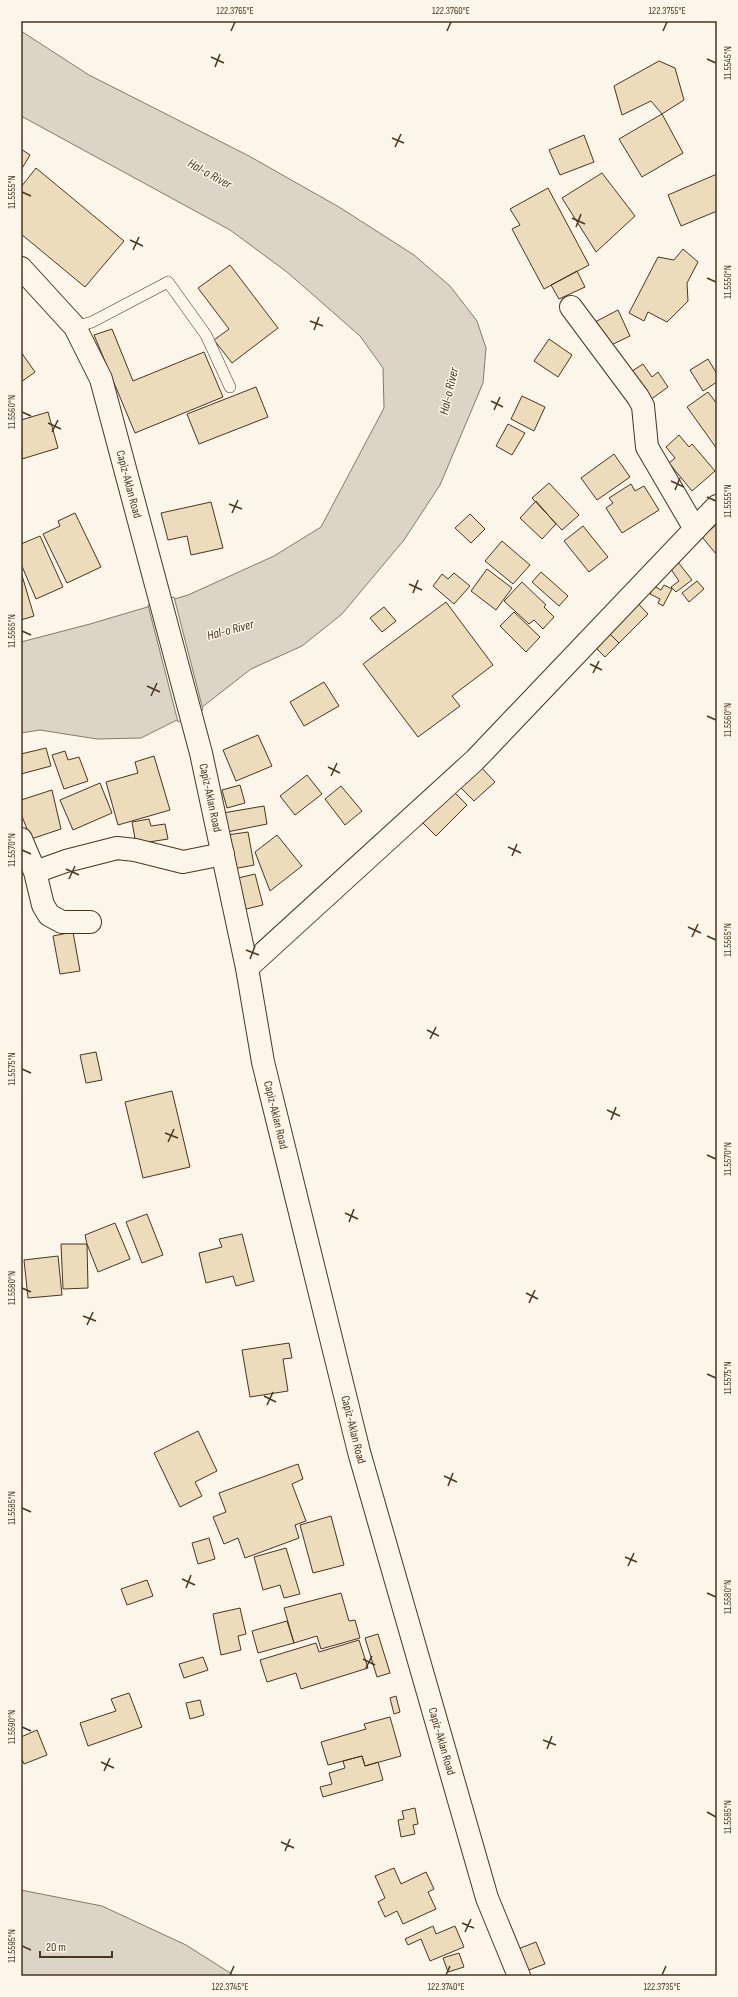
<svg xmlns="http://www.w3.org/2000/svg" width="738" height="1997" font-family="'Sofia Sans Condensed',sans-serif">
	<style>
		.water { fill: #dcd4c6; stroke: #887966 }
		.pier { fill: #fbf6e9; stroke: #887966 }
		.building { fill: #ecdcbc; stroke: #4a3520 }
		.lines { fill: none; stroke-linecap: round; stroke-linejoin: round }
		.service-casing { stroke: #4a3520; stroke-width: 12 }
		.minor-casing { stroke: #4a3520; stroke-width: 24 }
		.tertiary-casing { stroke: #4a3520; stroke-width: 24 }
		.primary-casing { stroke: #4a3520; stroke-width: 24 }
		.service { stroke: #fbf6e9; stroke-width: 11 }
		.minor { stroke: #fbf6e9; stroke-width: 22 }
		.tertiary { stroke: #fbf6e9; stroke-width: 22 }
		.primary { stroke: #fbf6e9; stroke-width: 22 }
		.ticks { fill: none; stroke: #4a3520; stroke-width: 1.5 }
		.labels { text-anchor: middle; stroke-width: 3; stroke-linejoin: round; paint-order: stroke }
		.street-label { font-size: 12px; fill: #4a3520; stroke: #fbf6e9 }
		.water-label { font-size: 13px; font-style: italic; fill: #4a3520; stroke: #fbf6e9 }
		.neatline { fill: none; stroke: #4a3520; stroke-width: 1.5 }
		.ticks-label { font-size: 10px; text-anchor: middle; fill: #4a3520 }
	</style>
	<rect width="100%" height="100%" fill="#fbf6e9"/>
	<path class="water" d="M21,31L89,75L249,156L339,207L414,255L450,286L477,321L486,348L483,383L440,485L404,540L342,614L302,646L251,669L201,708L141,738L97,739L40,730L21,733V642L90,624L188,595L274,556L321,527L384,408L383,368L360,336L287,272L230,230L21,116Z
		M21,1890L102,1906L186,1945L235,1976H21Z"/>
	<path class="pier" d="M174,597L203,710L178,722L148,605Z"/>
	<path class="building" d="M659,61L675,68L684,100L662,114L651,101L622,115L614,86Z
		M662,114L683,153L642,177L619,139Z
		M584,135L594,162L560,175L549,150Z
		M21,149L30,155L21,170Z
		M36,168L124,241L85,287L21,234V187Z
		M602,173L635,216L596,252L562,198Z
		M717,174V211L681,226L668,195Z
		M548,188L589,265L544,289L512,229L520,225L510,209Z
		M683,249L698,262L687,283L688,301L667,322L648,312L644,321L629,313L658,257L674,260Z
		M230,265L278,328L232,363L214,340L229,329L198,288Z
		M577,271L585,287L559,299L551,285Z
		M618,310L630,336L607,347L595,322Z
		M112,329L133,381L204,352L223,397L135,433L94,335Z
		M549,339L572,355L558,377L534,361Z
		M21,352L35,372L21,382Z
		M708,359L717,374V382L703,391L690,370Z
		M643,364L652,377L658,372L668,387L646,403L626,375Z
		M256,387L268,417L199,444L187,414Z
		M708,392L717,404V449L687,407Z
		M522,396L545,407L534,431L511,419Z
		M48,412L58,448L22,459L21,420Z
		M508,424L525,433L512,455L496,446Z
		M679,435L689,447L692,444L715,471L692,491L669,463L675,458L666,447Z
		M614,454L630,477L597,500L581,478Z
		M549,483L579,515L562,530L532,498Z
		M631,484L635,491L644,486L659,510L622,533L606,508L613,503L609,498Z
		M536,501L556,524L542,539L520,518Z
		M211,502L223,548L191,555L187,536L168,540L161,513Z
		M75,513L101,567L67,583L43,534L60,526L58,521Z
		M470,514L485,529L471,543L455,528Z
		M717,524V555L702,537Z
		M583,526L608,557L589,572L564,541Z
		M40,536L63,587L36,599L21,564V544Z
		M502,541L530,565L513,584L485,561Z
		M674,557L692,580L676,592L671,587L679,581L670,568Z
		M487,569L512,588L496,610L471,591Z
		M21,572L34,616L21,620Z
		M541,572L568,596L559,606L532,582Z
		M454,573L470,586L454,604L433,586L442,574L448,579Z
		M697,581L704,589L689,602L682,593Z
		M522,582L546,605L544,607L554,617L543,629L534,620L529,624L504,601Z
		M664,585L672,589L663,606L658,603L660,599L650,594L654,586L661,590Z
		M633,598L648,614L619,643L603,627Z
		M446,602L493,665L452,696L460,706L418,737L363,664Z
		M384,607L396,621L382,632L370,618Z
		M514,612L540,637L526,652L500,626Z
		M603,627L619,643L605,657L589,641Z
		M324,682L339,706L304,726L290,702Z
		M258,735L272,766L236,781L223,750Z
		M46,748L51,766L21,774V754Z
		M65,751L68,760L79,757L88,781L64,789L52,755Z
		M154,756L170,810L118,825L106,782L138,773L135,762Z
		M480,766L495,782L474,801L459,786Z
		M307,775L322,794L295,815L280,796Z
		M100,783L112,813L73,830L60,800Z
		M240,785L245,803L227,808L222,790Z
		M341,786L362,811L345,825L325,799Z
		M449,787L467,805L436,836L418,818Z
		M52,790L61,829L31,839L21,814V800Z
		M264,806L267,824L227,832L223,813Z
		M149,819L151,826L165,824L168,839L136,844L132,822Z
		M248,832L254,865L233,869L227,835Z
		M277,835L302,866L270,891L255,852Z
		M255,874L263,905L242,910L234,879Z
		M73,932L80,971L60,974L53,936Z
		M96,1052L102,1080L86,1083L80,1055Z
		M172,1091L190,1167L143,1178L125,1102Z
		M147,1214L163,1255L142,1263L126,1222Z
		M115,1223L130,1259L98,1272L87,1244L85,1235Z
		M242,1234L254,1281L236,1286L233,1276L206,1283L199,1253L222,1247L219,1239Z
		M61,1244H87L88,1288L63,1289Z
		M58,1256L62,1295L28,1298L24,1260Z
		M289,1343L292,1358L283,1359L288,1391L250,1397L242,1350Z
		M198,1431L217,1471L195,1482L202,1496L180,1507L154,1453Z
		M298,1464L303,1479L292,1484L306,1521L295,1525L299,1538L245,1558L238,1538L224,1544L213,1517L226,1512L219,1493Z
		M331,1516L344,1565L313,1573L300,1525Z
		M209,1538L215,1559L198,1564L192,1543Z
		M286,1548L300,1594L284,1598L280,1585L263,1590L254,1557Z
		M147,1580L153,1596L127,1605L121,1589Z
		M341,1593L349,1621L355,1620L360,1638L321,1649L317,1636L294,1643L284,1608Z
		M240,1608L246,1634L238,1636L241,1650L221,1655L213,1614Z
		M287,1621L294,1643L258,1653L252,1631Z
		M378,1634L390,1673L377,1677L365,1638Z
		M359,1640L368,1668L301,1689L296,1673L267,1682L260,1660L316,1643L319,1652Z
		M203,1657L208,1670L184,1678L179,1664Z
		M129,1693L142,1727L88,1746L80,1723L116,1711L111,1699Z
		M396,1696L400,1712L394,1714L390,1698Z
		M200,1700L204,1715L190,1719L186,1703Z
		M390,1717L401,1756L365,1766L362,1756L328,1765L321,1742L366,1729L364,1724Z
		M37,1730L47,1755L24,1764L21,1757V1737Z
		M362,1756L365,1766L378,1762L383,1780L323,1797L320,1787L332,1784L329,1773L345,1768L343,1761Z
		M415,1808L418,1824L413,1825L415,1834L401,1837L398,1820L404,1819L402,1811Z
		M394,1868L401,1884L426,1872L434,1889L428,1892L436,1909L403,1924L397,1911L385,1917L378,1902L385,1898L375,1876Z
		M433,1926L436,1934L455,1926L464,1947L430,1961L421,1939L408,1945L405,1939Z
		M536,1942L545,1964L526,1971L518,1949Z
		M459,1953L464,1967L448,1972L443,1958Z"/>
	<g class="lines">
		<defs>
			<path id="service" d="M75,327L92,322L168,282L206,335L230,387"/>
			<path id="minor" d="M571,307L638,397L643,406L647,447L695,529
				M21,839L35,872L43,905L49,915L62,922H90
				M35,872L66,861L117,848L135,850L183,862L223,854"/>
			<path id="tertiary" d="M247,968L475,760L717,506"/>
			<g id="primary">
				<path id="s1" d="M21,268L75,327L101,379L201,753L247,968L263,1062L359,1452L487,1898L519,1976"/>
			</g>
		</defs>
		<use href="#service" class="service-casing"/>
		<use href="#minor" class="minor-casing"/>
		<use href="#tertiary" class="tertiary-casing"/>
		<use href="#primary" class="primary-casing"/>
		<use href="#service" class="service"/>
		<use href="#minor" class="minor"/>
		<use href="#tertiary" class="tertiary"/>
		<use href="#primary" class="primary"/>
	</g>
	<path class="ticks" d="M231,31L235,22M447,31L451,22M663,31L667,22M211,57L224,63M707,59L716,63M215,67L220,54M392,138L404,143M395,147L401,134M22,192L31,196M572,218L585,224M576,227L581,214M130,240L143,246M133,250L139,237M707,278L716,282M310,321L323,326M314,330L319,317M491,401L503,407M494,410L500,397M22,412L31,416M48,423L61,429M52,432L58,420M671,481L684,487M675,490L680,478M707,497L716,501M229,504L242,509M232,513L238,500M409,584L422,590M413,593L418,580M22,631L31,635M590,664L602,670M593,673L599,661M147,686L160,692M151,696L157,683M707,716L716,720M328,767L340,773M331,776L337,763M508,847L521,853M22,850L31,854M512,856L517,844M66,869L79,875M69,879L75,866M688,927L701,933M707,936L716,940M692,937L698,924M246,950L259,955M250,959L255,946M427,1030L439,1036M430,1039L436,1027M22,1069L31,1073M607,1110L620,1116M611,1120L616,1107M165,1133L178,1138M168,1142L174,1129M707,1155L716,1159M345,1213L358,1219M349,1222L354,1209M22,1288L31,1292M526,1293L538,1299M529,1303L535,1290M83,1316L96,1321M87,1325L93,1312M707,1374L716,1378M264,1396L276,1402M267,1405L273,1392M444,1476L457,1482M448,1486L453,1473M22,1508L31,1512M625,1557L637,1562M628,1566L634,1553M182,1579L195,1585M186,1588L191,1575M707,1593L716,1597M363,1659L375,1665M366,1668L372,1656M22,1727L31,1731M543,1740L556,1745M547,1749L552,1736M101,1762L114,1768M104,1771L110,1758M707,1812L716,1817M281,1842L294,1848M285,1851L290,1839M462,1923L474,1928M465,1932L471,1919M22,1946L31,1950M230,1975L234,1966M446,1975L450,1966M662,1975L666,1966"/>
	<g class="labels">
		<g class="street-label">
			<text dy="4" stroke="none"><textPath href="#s1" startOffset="247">Capiz-Aklan Road</textPath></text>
			<text dy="4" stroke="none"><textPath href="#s1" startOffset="571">Capiz-Aklan Road</textPath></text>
			<text dy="4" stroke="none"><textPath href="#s1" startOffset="895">Capiz-Aklan Road</textPath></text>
			<text dy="4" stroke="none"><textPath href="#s1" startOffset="1219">Capiz-Aklan Road</textPath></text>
			<text dy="4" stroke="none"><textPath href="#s1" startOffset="1543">Capiz-Aklan Road</textPath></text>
		</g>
		<g class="water-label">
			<text transform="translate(210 173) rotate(29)" y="5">Hal-o River</text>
			<text transform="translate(448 391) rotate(-77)" y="5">Hal-o River</text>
			<text transform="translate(230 629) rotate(-15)" y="5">Hal-o River</text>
		</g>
	</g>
	<rect width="738" height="1997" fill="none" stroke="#fbf6e9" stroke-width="44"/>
	<path d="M40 1951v6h72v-6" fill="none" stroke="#4a3520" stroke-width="2"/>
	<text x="46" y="1951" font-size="12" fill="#4a3520" stroke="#fbf6e9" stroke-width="3" paint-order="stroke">20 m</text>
	<rect x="22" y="22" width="694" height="1953" class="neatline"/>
	<g class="ticks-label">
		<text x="235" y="14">122.3765°E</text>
		<text x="451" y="14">122.3760°E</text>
		<text x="667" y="14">122.3755°E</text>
		<text transform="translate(727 63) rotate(-90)" y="4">11.5545°N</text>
		<text transform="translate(11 192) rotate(-90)" y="4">11.5555°N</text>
		<text transform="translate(727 282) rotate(-90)" y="4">11.5550°N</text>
		<text transform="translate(11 412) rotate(-90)" y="4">11.5560°N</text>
		<text transform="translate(727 501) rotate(-90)" y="4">11.5555°N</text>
		<text transform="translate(11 631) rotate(-90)" y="4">11.5565°N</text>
		<text transform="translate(727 720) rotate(-90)" y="4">11.5560°N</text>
		<text transform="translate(11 850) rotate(-90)" y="4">11.5570°N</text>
		<text transform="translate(727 940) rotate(-90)" y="4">11.5565°N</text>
		<text transform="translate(11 1069) rotate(-90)" y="4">11.5575°N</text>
		<text transform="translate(727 1159) rotate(-90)" y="4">11.5570°N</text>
		<text transform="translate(11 1288) rotate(-90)" y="4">11.5580°N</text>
		<text transform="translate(727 1378) rotate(-90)" y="4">11.5575°N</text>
		<text transform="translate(11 1508) rotate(-90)" y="4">11.5585°N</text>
		<text transform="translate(727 1597) rotate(-90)" y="4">11.5580°N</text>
		<text transform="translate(11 1727) rotate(-90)" y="4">11.5590°N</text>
		<text transform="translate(727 1817) rotate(-90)" y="4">11.5585°N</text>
		<text transform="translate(11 1946) rotate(-90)" y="4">11.5595°N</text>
		<text x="230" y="1990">122.3745°E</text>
		<text x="446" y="1990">122.3740°E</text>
		<text x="662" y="1990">122.3735°E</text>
	</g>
</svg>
